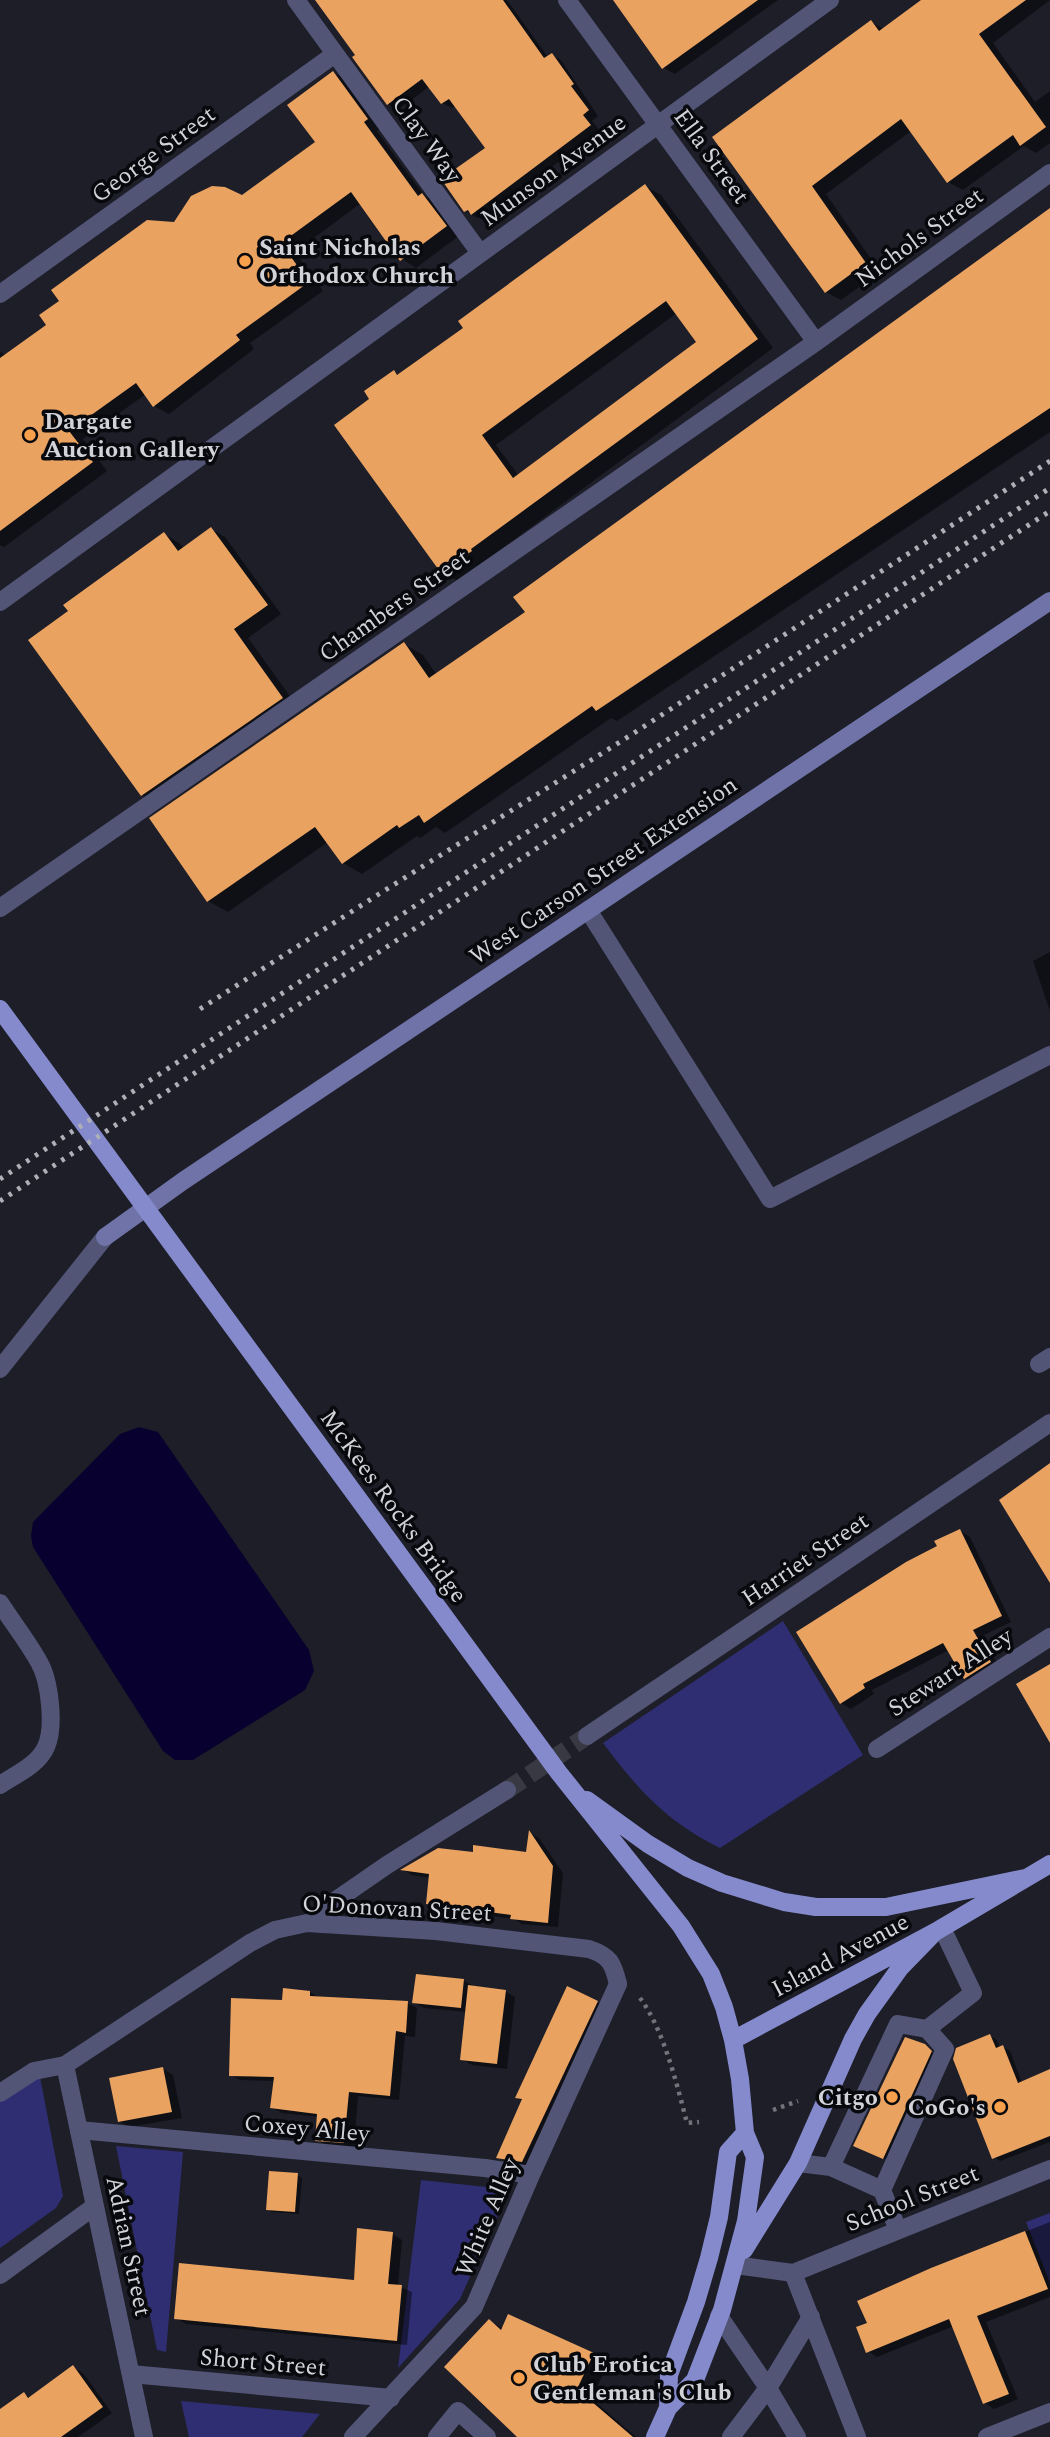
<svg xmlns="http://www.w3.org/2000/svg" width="1050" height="2437" font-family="Spectral,serif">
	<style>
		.green { fill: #302e72 }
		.water { fill: #08002f }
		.shadow { fill: #0007; fill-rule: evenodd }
		.building { fill: #eaa261; fill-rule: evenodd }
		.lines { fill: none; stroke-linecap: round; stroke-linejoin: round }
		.street-tunnel { stroke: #383943; stroke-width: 18; stroke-dasharray: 18 9; stroke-linecap: butt }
		.path { stroke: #72737b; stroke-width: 4.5; stroke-dasharray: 3.5 5; stroke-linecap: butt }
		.lane { stroke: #525576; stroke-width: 18 }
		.street { stroke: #525576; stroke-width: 18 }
		.secondary { stroke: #6f73a7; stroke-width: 18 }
		.primary { stroke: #858acd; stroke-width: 18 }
		.rail { stroke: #afb0b7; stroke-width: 5; stroke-dasharray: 3.5 7; stroke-linecap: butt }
		.poi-dot { fill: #f8a04b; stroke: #08090d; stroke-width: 2.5 }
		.labels { text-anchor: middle; stroke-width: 7; stroke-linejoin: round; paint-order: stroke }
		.street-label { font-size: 24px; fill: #d2d3d9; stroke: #08090d }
		.poi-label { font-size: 24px; font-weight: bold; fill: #d2d3d9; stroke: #08090d; text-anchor: start }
	</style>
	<rect width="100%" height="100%" fill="#1d1e28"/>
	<path class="green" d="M783,1621L863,1755L720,1848C666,1821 639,1791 603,1743Z
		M40,2077L63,2196L56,2208L0,2248V2102Z
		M116,2146L183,2152L166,2352L157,2350Z
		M421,2180L496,2188L505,2199L460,2299L398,2368Z
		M1050,2213V2283L1026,2222Z
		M181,2401L320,2414L302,2437H189Z"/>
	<path class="water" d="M139,1427L158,1432L309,1650L314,1671L305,1690L193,1760H175L163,1751L33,1547L31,1536L33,1522L120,1434Z"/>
	<path class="shadow" d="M315,0H507L548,57L552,55L561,60L598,116L592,121L600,131L482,219L475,217L466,211L487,148L456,106L452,108L442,103L430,86L398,110L388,104L358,55Z
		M627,0H778L675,74L664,68Z
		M924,0H1050L993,43L1035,102L1050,91V143L1036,153L1024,146L963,190L948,182L911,131L826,194L880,272L841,300L826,292L714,137L871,22L884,29Z
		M334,73L348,81L382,128L377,131L408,174L425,196L437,203L460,235L416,268L402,259L361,203L295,252L323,291L250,343L254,349L169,414L154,406L146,394L83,439L107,471L4,547L0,545V352L6,355L49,325L175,223L242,197L317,143Z
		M645,186L661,195L773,348L458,581L442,572L336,425L372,399L394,373L399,375L466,328ZM677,313L698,342L519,476L496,445Z
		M1050,210V432L617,721L611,718L445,833L436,827L420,838L417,836L362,874L343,863L328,842L228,912L208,901L404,644L423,655L437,675L527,613Z
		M211,529L225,537L281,614L248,638L297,706L157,803L142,795L70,611L164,534L179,543L184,549Z
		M1050,952V1011L1033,961Z
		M960,1531L970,1537L1011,1622L982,1636L1000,1668L975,1684L965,1678L949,1650L872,1690L874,1694L851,1709L841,1703L939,1547Z
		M530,1833L539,1838L563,1873L558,1927L522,1924L514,1919L438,1909L427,1903L431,1878L412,1875L404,1870L474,1854H528Z
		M417,1976L464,1981L474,1986L505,1991L515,1997L507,2069L472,2065L462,2059L467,2012L424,2008L414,2002Z
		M310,1992L320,1998L407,2003L417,2008L415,2037L405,2036L399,2100L358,2096L354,2148L326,2145L317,2140L319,2117L282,2113L272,2107L276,2081L240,2080L231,2075L284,2002Z
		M597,2002L607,2008L532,2167L508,2163L498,2157L523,2101L517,2098Z
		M990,2036L997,2040L1000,2048L1003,2047L1010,2051L1022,2083L1050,2070V2142L1000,2161L993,2157Z
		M924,2046L935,2055L888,2160L860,2148Z
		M163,2069L173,2075L182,2118L129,2127L119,2121Z
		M297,2175L302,2178L299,2214L272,2212L268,2209Z
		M1050,2222V2297L986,2322L1018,2399L994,2409L985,2403L954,2326L877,2357L868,2351L869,2324L991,2245Z
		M392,2234L402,2240L398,2286L412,2292L407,2345L186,2324L176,2318L356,2281Z
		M490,2321L504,2329L593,2355L608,2363L592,2399L636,2437H520Z
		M73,2367L83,2373L112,2413L78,2437H0V2411L24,2394L31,2398Z"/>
	<path class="building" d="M315,0H503L544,58L552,53L574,84L571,86L589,110L583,115L591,125L471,215L468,210L464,212L441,179L485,148L449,99L441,104L422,79L387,105L352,57L355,55Z
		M613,0H758L662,69Z
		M921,0H1026L979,34L1046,127L1020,146L1013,135L947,183L901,119L812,186L866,263L825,293L712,137L871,20L879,31Z
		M333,71L368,119L364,122L394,163L418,196L422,193L447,226L400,261L351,192L281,243L309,282L236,335L240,340L153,407L136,383L69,431L93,462L0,531V358L46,325L39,315L59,301L51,290L147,220L174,222L191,196L212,186L225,187L242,195L315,142L287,105Z
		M645,184L758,339L471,549L472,551L441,573L334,425L369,399L364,391L394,370L397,375L463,328L458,321ZM666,301L696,342L513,478L482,435Z
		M1050,208V408L596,711L592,706L424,823L419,815L399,828L397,825L342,864L315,827L207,902L149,818L404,642L429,678L525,612L513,597Z
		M211,527L268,605L234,629L283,698L141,796L28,640L68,611L63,605L164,532L178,551Z
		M1050,1463V1583L999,1500Z
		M960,1529L1002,1616L973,1630L991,1662L964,1679L943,1643L863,1684L865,1688L840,1704L796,1632L906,1562L937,1546L934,1541Z
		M1050,1664V1743L1016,1684Z
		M529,1830L553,1866L548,1923L510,1919L511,1915L426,1904L429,1874L400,1870L438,1848L473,1852V1845L526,1852Z
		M416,1974L464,1979L461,2008L412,2003Z
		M468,1985L506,1990L497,2064L460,2060Z
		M567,1986L598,2001L522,2162L496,2158L522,2099L515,2098Z
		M283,1988L310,1991V1996L408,2001L406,2033L396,2031L390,2096L349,2092L344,2143L315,2141L317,2114L270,2108L274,2077L229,2076L231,1998L282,2000Z
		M990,2034L996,2048L1003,2045L1018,2083L1050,2069V2136L992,2159L953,2059L956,2048Z
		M905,2037L925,2044L932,2051L883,2159L853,2146Z
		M163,2067L172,2112L118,2122L109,2078Z
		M269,2171L298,2173L295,2212L266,2210Z
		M357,2228L393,2232L388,2284L402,2285L397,2341L174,2319L179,2263L354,2280Z
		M1025,2231L1048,2289L977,2316L1009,2394L983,2404L949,2319L866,2353L856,2327L867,2323L857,2301L931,2268Z
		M508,2314L594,2353L577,2389L633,2437H517L444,2367L489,2319L501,2330Z
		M73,2365L103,2407L61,2437H0V2409L24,2392L28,2398Z"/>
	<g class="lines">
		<path class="street-tunnel" d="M507,1790L587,1736"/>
		<path class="path" d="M640,1998C664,2030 677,2085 687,2123L699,2122
			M773,2110L798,2101"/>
		<path class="lane" d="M296,0L480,253
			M0,294L335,54
			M588,910L770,1199L1050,1055
			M1039,1364L1050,1357
			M0,1369L105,1237
			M0,1603C13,1623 28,1642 39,1662C50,1681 55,1727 46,1747C38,1765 15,1775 0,1785
			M877,1749L1050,1637
			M927,2029L945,2049L882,2190L831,2167L898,2024L927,2029L973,1993L942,1928
			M0,2093L34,2071L65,2065
			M79,2130L485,2168L531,2175
			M798,2163L831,2167
			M882,2190L898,2230
			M719,2316L768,2388L797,2437
			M353,2437L474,2307L531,2175L618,1984
			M437,2437L458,2411L487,2437
			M731,2437L768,2388L811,2317"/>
		<path class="street" d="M567,0L816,342
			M0,602L830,0
			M0,908L816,342L1050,173
			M587,1736L1050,1423
			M320,1924L332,1903L387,1865L507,1790
			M735,2265L793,2273
			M793,2273L1050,2169
			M793,2273L857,2437
			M0,2275L95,2206
			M131,2374L391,2398
			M144,2437L65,2065L250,1943L275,1930L307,1923L436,1931L589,1949C610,1956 613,1963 618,1984
			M987,2437L1050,2412"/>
		<path class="secondary" d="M105,1237L183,1181L1050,601"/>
		<path class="primary" d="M0,1009L559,1773L681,1926L711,1974L724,2007L733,2040L740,2079L745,2133L755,2157L746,2221L722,2310L695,2380L668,2408L655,2437
			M587,1800L648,1844L688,1868L722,1883L784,1902L816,1907H886L1025,1878
			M733,2040L935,1932L1050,1864
			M744,2250L798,2163L853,2039L867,2014L900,1968L935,1932
			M668,2408L669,2375L696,2302L709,2258L719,2217L728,2152L745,2133"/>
		<path class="rail" d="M200,1009L379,894L631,735L1050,461
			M0,1179L1050,488
			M0,1201L1050,511"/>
	</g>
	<g class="poi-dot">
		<circle cx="245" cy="261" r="7"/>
		<circle cx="30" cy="435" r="7"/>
		<circle cx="892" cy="2097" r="7"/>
		<circle cx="1000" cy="2107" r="7"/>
		<circle cx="519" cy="2378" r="7"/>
	</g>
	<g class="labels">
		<g class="street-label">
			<text transform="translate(427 139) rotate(54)" y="8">Clay Way</text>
			<text transform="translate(153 154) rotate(-36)" y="8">George Street</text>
			<text transform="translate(712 156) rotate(54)" y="8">Ella Street</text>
			<text transform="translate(553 170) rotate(-36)" y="8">Munson Avenue</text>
			<text transform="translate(919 237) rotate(-36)" y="8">Nichols Street</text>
			<text transform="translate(394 605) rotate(-35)" y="8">Chambers Street</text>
			<text transform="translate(603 870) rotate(-34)" y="8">West Carson Street Extension</text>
			<text transform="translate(394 1506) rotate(54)" y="8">McKees Rocks Bridge</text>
			<text transform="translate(805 1559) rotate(-34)" y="8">Harriet Street</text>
			<text transform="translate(950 1672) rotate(-33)" y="8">Stewart Alley</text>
			<text transform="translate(397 1908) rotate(3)" y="8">O'Donovan Street</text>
			<text transform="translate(840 1955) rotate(-28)" y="8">Island Avenue</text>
			<text transform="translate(307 2128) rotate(5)" y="8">Coxey Alley</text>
			<text transform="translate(912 2198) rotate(-22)" y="8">School Street</text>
			<text transform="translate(487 2217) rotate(-67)" y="8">White Alley</text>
			<text transform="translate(129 2246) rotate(78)" y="8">Adrian Street</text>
			<text transform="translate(263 2362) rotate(5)" y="8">Short Street</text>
		</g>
		<g class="poi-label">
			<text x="259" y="255">Saint Nicholas<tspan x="259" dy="28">Orthodox Church</tspan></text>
			<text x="44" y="429">Dargate<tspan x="44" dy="28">Auction Gallery</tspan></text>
			<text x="878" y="2105" text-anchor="end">Citgo</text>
			<text x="986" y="2115" text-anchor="end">CoGo's</text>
			<text x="533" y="2372">Club Erotica<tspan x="533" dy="28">Gentleman's Club</tspan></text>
		</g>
	</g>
</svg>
